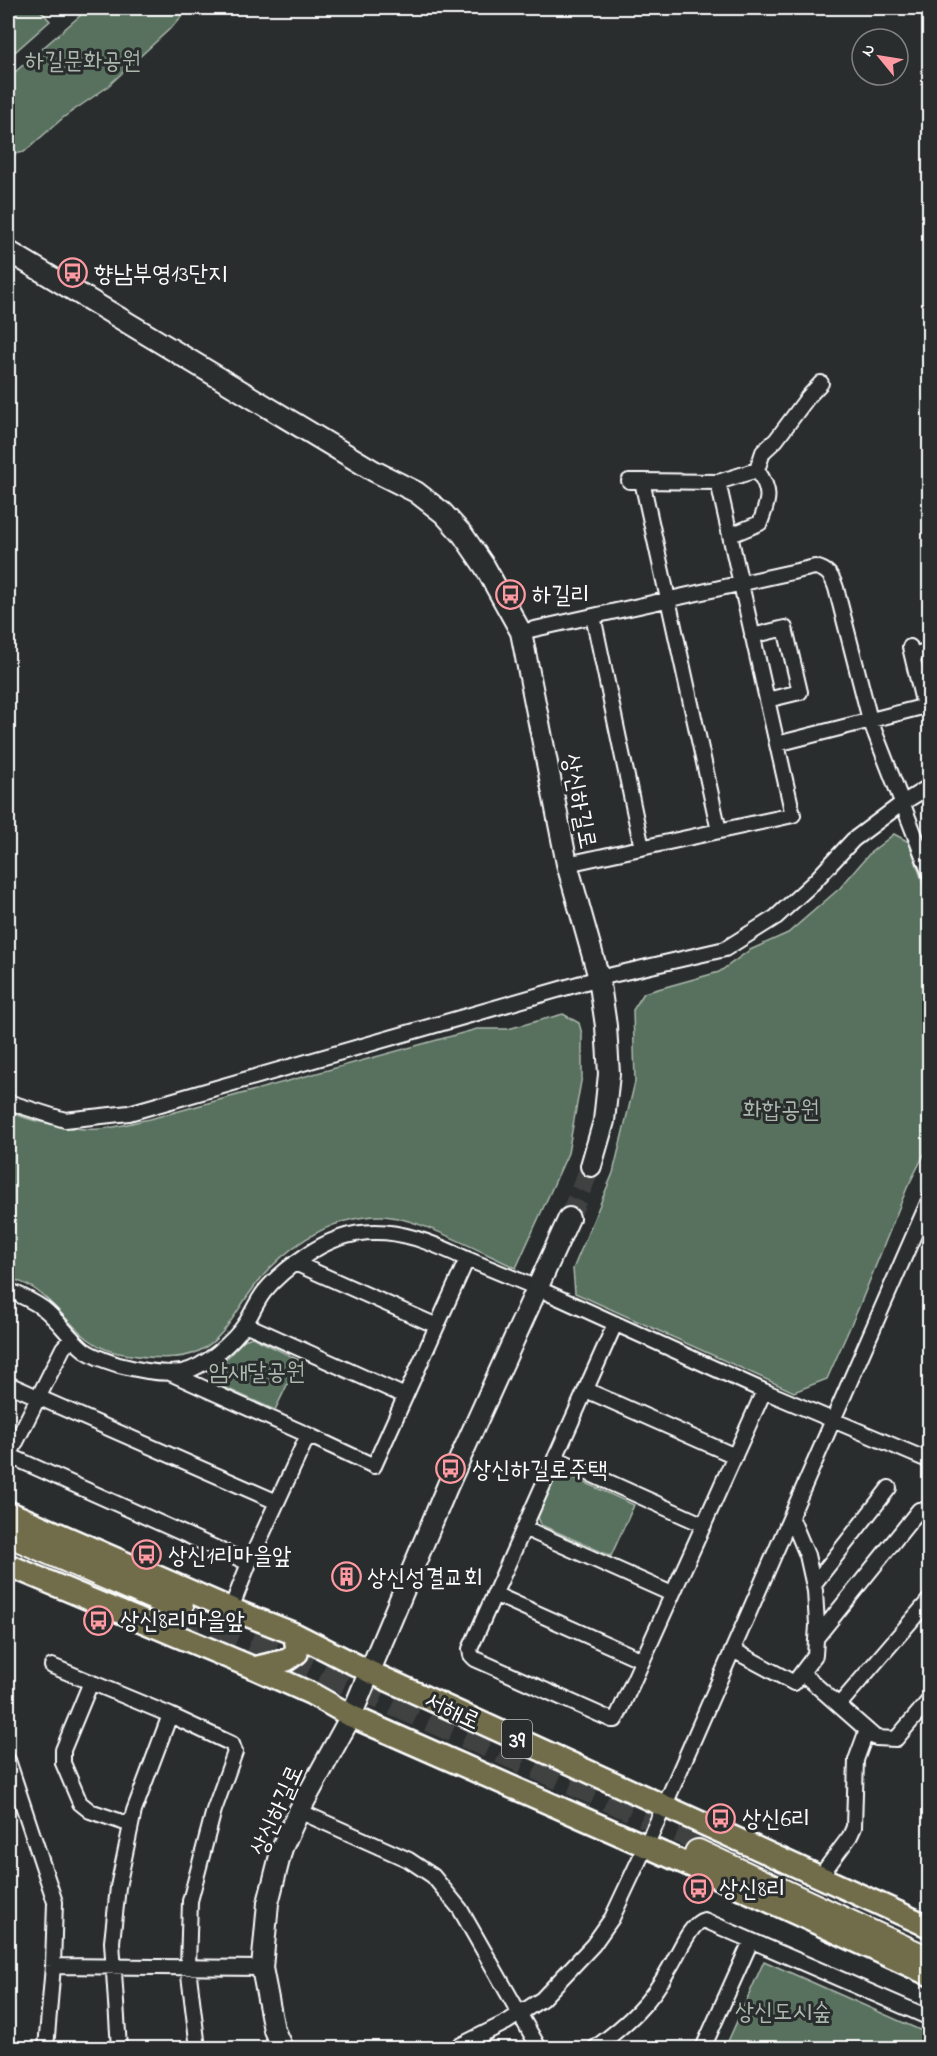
<svg xmlns="http://www.w3.org/2000/svg" width="937" height="2056" font-family="'Indie Flower','Poor Story',sans-serif">
	<style>
		.green { fill: #58715e; stroke: #acb8ae; stroke-width: 1.5 }
		.lines { fill: none; stroke-linecap: round; stroke-linejoin: round }
		.secondary-tunnel { stroke: #3f4243; stroke-width: 20; stroke-dasharray: 20 10; stroke-linecap: butt }
		.highway-tunnel { stroke: #3f4243; stroke-width: 26; stroke-dasharray: 26 13; stroke-linecap: butt }
		.street-casing { stroke: #fff; stroke-width: 18 }
		.secondary-casing { stroke: #fff; stroke-width: 24 }
		.primary-casing { stroke: #fff; stroke-width: 26 }
		.highway-casing { stroke: #fff; stroke-width: 30 }
		.street { stroke: #2a2d2e; stroke-width: 14 }
		.secondary { stroke: #2a2d2e; stroke-width: 20 }
		.primary { stroke: #716d4b; stroke-width: 21 }
		.highway { stroke: #716d4b; stroke-width: 26 }
		.labels { text-anchor: middle; stroke-width: 6; stroke-linejoin: round; paint-order: stroke }
		.shield { fill: #2a2d2e; stroke: #bfc0c0; stroke-width: 1.5 }
		.shield-label { font-size: 22px; font-weight: bold; fill: #fff }
		.park-label { font-size: 24px; fill: #acb8ae; stroke: #2a2d2e }
		.poi-label { font-size: 24px; fill: #fff; stroke: #2a2d2e; text-anchor: start }
		.street-label { font-size: 24px; fill: #fff; stroke: #2a2d2e }
	</style>
	<rect width="100%" height="100%" fill="#2a2d2e"/>
	<filter id="ink" filterUnits="userSpaceOnUse"><feTurbulence type="fractalNoise" baseFrequency=".0167" numOctaves="2"/><feDisplacementMap in="SourceGraphic" scale="12" xChannelSelector="R" yChannelSelector="G"/><feConvolveMatrix kernelMatrix="1 2 1 2 8 2 1 2 1" color-interpolation-filters="sRGB"/></filter>
	<g filter="url(#ink)">
		<path class="green" d="M8,8H38L50,21L8,58Z
			M89,8H189L174,25L106,88L64,117L24,152L8,155V78Z
			M894,834L909,842L929,901V1145L907,1188L859,1307L827,1379L794,1392L575,1293L573,1269L613,1173L635,1082L633,1010L644,993L719,972L750,950L788,933L840,888L870,853Z
			M563,1014L579,1023L582,1034V1076L568,1153L516,1268C483,1253 415,1216 381,1216C327,1216 279,1251 249,1294C234,1315 223,1339 199,1351C179,1362 140,1357 118,1353C82,1346 64,1310 36,1290C28,1284 17,1281 8,1277V1110C25,1121 78,1131 99,1129C116,1128 133,1122 150,1119L477,1029H508Z
			M252,1337L299,1360L275,1410L210,1381L209,1370L228,1357L244,1340Z
			M564,1473L634,1505L611,1556L541,1525L538,1517L556,1476Z
			M764,1961L929,2034V2048H725Z"/>
		<g class="lines">
			<path class="secondary-tunnel" d="M569,1218L591,1166"/>
			<path class="highway-tunnel" d="M180,1608L704,1841"/>
			<defs>
				<path id="street" d="M757,470L763,452L776,440L808,397L821,383
					M629,481H642L719,831
					M718,482L757,470C772,491 769,500 760,523L731,535
					M593,616L642,848
					M521,632L815,567C828,570 832,576 836,588L870,720L930,874
					M752,636L785,628L800,692L767,700
					M910,647L924,706
					M912,655L930,650
					M777,744L930,705
					M567,864L793,815L718,482L642,481
					M8,1102L65,1120L129,1113L599,978L725,949L776,917L813,883L853,840L901,804L930,786
					M467,1259L537,1288L764,1391L618,1715L615,1720H612L475,1659L471,1655L470,1649L615,1324
					M295,1263L437,1326
					M8,1290C20,1295 33,1301 44,1309C58,1320 68,1336 82,1348C91,1356 107,1361 119,1365C138,1370 162,1375 182,1372C204,1368 234,1341 246,1323C252,1313 257,1301 264,1292C276,1277 290,1266 305,1256C361,1216 410,1232 467,1259L374,1466L308,1435
					M245,1324L405,1396
					M8,1384L277,1502
					M586,1390L735,1456
					M764,1391L930,1461
					M8,1455L249,1563L308,1435L170,1373
					M8,1458L63,1348L72,1338
					M555,1458L704,1525
					M524,1528L672,1594
					M814,1584L889,1488
					M494,1594L642,1660
					M231,1609L249,1563
					M817,1637L919,1510
					M733,1650L794,1683L815,1655L817,1625L815,1591L807,1555L791,1517
					M52,1666L170,1715L232,1744L235,1752L214,1810L190,1901L188,1967L198,2048
					M802,1673L876,1738L896,1739L930,1699
					M91,1682L63,1750V1763L80,1803L90,1811L131,1825
					M839,1705L930,1599
					M8,1760L55,1902L53,1966L46,2048
					M299,1811L409,1860L433,1876L460,1909L539,2048
					M819,1878L850,1836L854,1827L856,1760L867,1730
					M53,1966L262,1968
					M119,2048L112,1942L118,1887L134,1811L170,1715
					M455,2048L507,2022L542,1999L593,1945L612,1918L664,1807L930,1198
					M595,2048C628,2023 650,2004 670,1967C678,1955 690,1923 704,1920L930,2018
					M703,2048L751,1941"/>
				<path id="secondary" d="M8,251L374,471L416,492L443,513L463,535L485,567L521,632L567,864L599,978L606,1026L609,1074L604,1121L591,1166
					M282,2048L274,2030L262,1968L268,1903L282,1848L299,1811L351,1716L447,1487L569,1218"/>
				<path id="primary" d="M8,1512L231,1609L295,1634L370,1672L930,1927
					M8,1565L254,1668L312,1694L351,1716L723,1880L930,1975
					M254,1668L287,1660L297,1653L295,1634"/>
				<path id="highway" d="M8,1533L180,1608
					M698,1853L930,1961"/>
			</defs>
			<use href="#street" class="street-casing"/>
			<use href="#secondary" class="secondary-casing"/>
			<use href="#primary" class="primary-casing"/>
			<use href="#highway" class="highway-casing"/>
			<use href="#street" class="street"/>
			<use href="#secondary" class="secondary"/>
			<use href="#primary" class="primary"/>
			<use href="#highway" class="highway"/>
		</g>
	</g>
	<defs>
		<symbol id="bus-ring" viewBox="-11 -11 22 22"><circle r="9.5" fill="#2a2d2e" stroke="#ff9aa2" stroke-width="1.5"/><path d="M-5-6H5V4H4V6H2V4H-2V6H-4V4H-5ZM-3.5-4V0h7V-4ZM-3.5 1.2v1.5H-2V1.2ZM2 1.2v1.5H3.5V1.2Z" fill="#ff9aa2"/></symbol>
		<symbol id="building-ring" viewBox="-11 -11 22 22"><circle r="9.5" fill="#2a2d2e" stroke="#ff9aa2" stroke-width="1.5"/><path d="M-4-6H4V6H1V3H-1V6H-4ZM-2.5-4.3h1.7v1.8h-1.7ZM.8-4.3h1.7v1.8H.8ZM-2.5-1h1.7V.8h-1.7ZM.8-1h1.7V.8H.8Z" fill="#ff9aa2"/></symbol>
	</defs>
	<g fill-rule="evenodd">
		<use href="#bus-ring" x="56" y="256" width="33" height="33"/>
		<use href="#bus-ring" x="494" y="578" width="33" height="33"/>
		<use href="#bus-ring" x="434" y="1452" width="33" height="33"/>
		<use href="#bus-ring" x="130" y="1538" width="33" height="33"/>
		<use href="#building-ring" x="330" y="1560" width="33" height="33"/>
		<use href="#bus-ring" x="82" y="1604" width="33" height="33"/>
		<use href="#bus-ring" x="704" y="1802" width="33" height="33"/>
		<use href="#bus-ring" x="682" y="1872" width="33" height="33"/>
	</g>
	<g class="labels">
		<rect class="shield" x="502" y="1720" width="30" height="38" rx="4.5"/>
		<g class="shield-label">
			<text x="517" y="1747">39</text>
		</g>
		<g class="park-label">
			<text x="83" y="68">하길문화공원</text>
			<text x="781" y="1117">화합공원</text>
			<text x="257" y="1379">암새달공원</text>
			<text x="783" y="2019">상신도시숲</text>
		</g>
		<g class="poi-label">
			<text x="94" y="281">향남부영13단지</text>
			<text x="532" y="602">하길리</text>
			<text x="472" y="1477">상신하길로주택</text>
			<text x="168" y="1563">상신1리마을앞</text>
			<text x="367" y="1585">상신성결교회</text>
			<text x="120" y="1628">상신8리마을앞</text>
			<text x="742" y="1826">상신6리</text>
			<text x="719" y="1896">상신8리</text>
		</g>
		<g class="street-label">
			<text transform="translate(580 801) rotate(79)" y="8">상신하길로</text>
			<text transform="translate(453 1710) rotate(25)" y="8">서해로</text>
			<text transform="translate(276 1810) rotate(-66)" y="8">상신하길로</text>
		</g>
	</g>
	<rect width="937" height="2056" fill="none" stroke="#2a2d2e" stroke-width="30"/>
	<rect x="15" y="15" width="907" height="2026" fill="none" stroke="#fff" stroke-width="2" filter="url(#ink)"/>
	<g transform="translate(880 57) rotate(300)"><circle r="28" fill="#2a2d2e" stroke="#7f8182" stroke-width="1.5"/>
	<path d="M0-4.5L10 22L0 15L-10 22Z" fill="#ff9aa2"/>
	<text y="-9" font-size="16" font-weight="bold" text-anchor="middle" fill="#ffffff">N</text>
	</g>
</svg>
